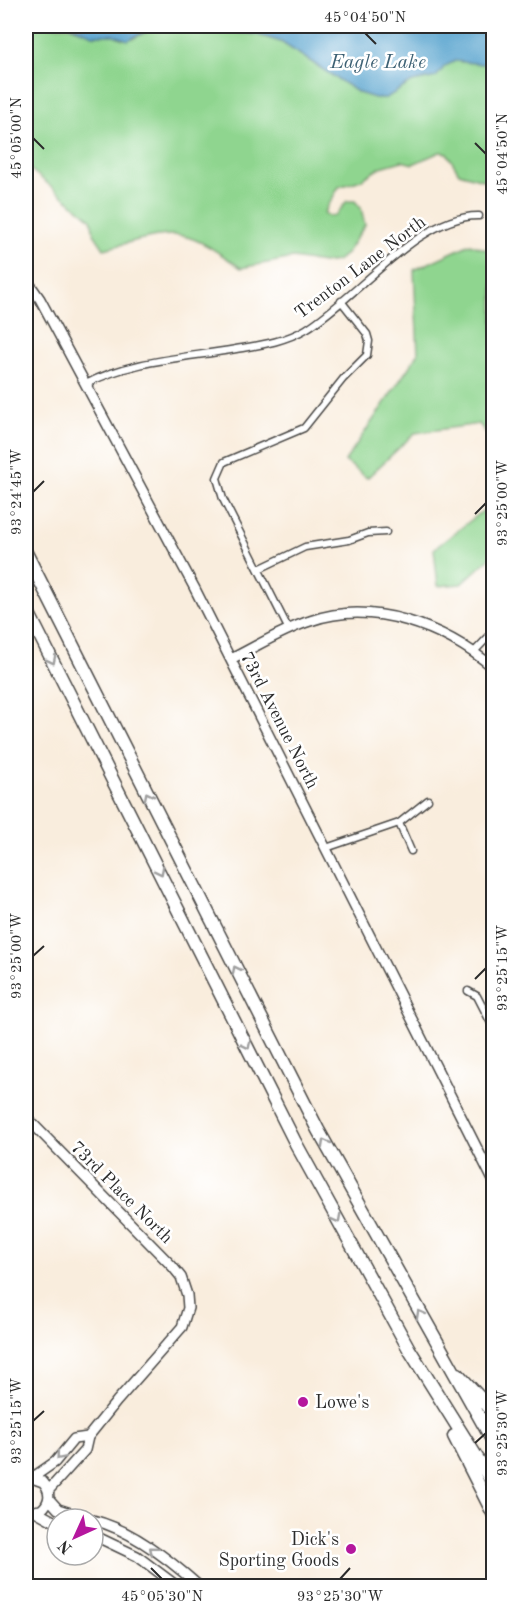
<svg xmlns="http://www.w3.org/2000/svg" width="519" height="1612" font-family="'Old Standard TT',serif">
	<style>
		.green { fill: #8fd58f; stroke: #5d805d; stroke-width: 1.5 }
		.water { fill: #54a2cd; stroke: #40667c; stroke-width: 1.5 }
		.lines { fill: none; stroke-linecap: round; stroke-linejoin: round }
		.street-casing { stroke: #4a4846; stroke-width: 9 }
		.secondary-casing { stroke: #4a4846; stroke-width: 12 }
		.highway-casing { stroke: #4a4846; stroke-width: 15 }
		.street { stroke: #fff; stroke-width: 6 }
		.secondary { stroke: #fff; stroke-width: 9 }
		.highway { stroke: #fff; stroke-width: 12 }
		.oneway { stroke: #a0a0a0 }
		.ticks { fill: none; stroke: #2b2b2b; stroke-width: 2 }
		.poi-dot { fill: #b5179e; stroke: #fff; stroke-width: 2 }
		.labels { text-anchor: middle; stroke-width: 5; stroke-linejoin: round; paint-order: stroke }
		.street-label { font-size: 18px; fill: #2b2b2b; stroke: #fff }
		.poi-label { font-size: 18px; fill: #2b2b2b; stroke: #fff; text-anchor: start }
		.water-label { font-size: 20px; font-style: italic; fill: #3d6174; stroke: #fff }
		.neatline { fill: none; stroke: #2b2b2b; stroke-width: 2 }
		.ticks-label { font-size: 15px; text-anchor: middle; fill: #2b2b2b }
	</style>
	<rect width="100%" height="100%" fill="#fff"/>
	<filter id="ink" filterUnits="userSpaceOnUse"><feTurbulence type="fractalNoise" baseFrequency=".0167" numOctaves="2"/><feDisplacementMap in="SourceGraphic" scale="12" xChannelSelector="R" yChannelSelector="G"/><feConvolveMatrix kernelMatrix="1 2 1 2 8 2 1 2 1" color-interpolation-filters="sRGB"/></filter>
	<filter id="wash" filterUnits="userSpaceOnUse"><feTurbulence type="fractalNoise" baseFrequency=".008" numOctaves="4" result="noise"/><feDisplacementMap in="SourceGraphic" scale="24" xChannelSelector="R" yChannelSelector="G"/><feGaussianBlur stdDeviation="1.35" result="paint"/><feColorMatrix in="noise" values="0 0 0 0 0 0 0 0 0 0 0 0 0 0 0 0 0 1.4 0 .05"/><feComposite in="paint" operator="in"/></filter>
	<g filter="url(#wash)">
		<rect width="100%" height="100%" fill="#f9eddd"/>
		<path class="green" d="M26,26H70L93,35H114L123,39L134,38L158,26H208L223,31L255,34L281,42L359,93L375,98H386L412,82L436,77L445,66L455,61L493,65V183L459,173L447,153L440,152L413,164L402,161L381,167L361,180L339,187L324,213L329,216L336,215L347,201H355L361,208L365,225L346,254L337,261L323,263L293,258L241,268C224,257 203,240 183,236C160,231 127,244 104,249L94,234L91,219L26,166Z
			M470,244L493,252V441L479,424L415,433L367,478L345,461L418,354L414,270Z
			M493,503V555L461,584L438,586L434,549Z"/>
		<path class="water" d="M70,26H158L128,40L114,35H93Z
			M208,26H493V65L455,61L445,66L436,77L412,82L386,98H375L359,93L281,42L255,34L223,31Z"/>
	</g>
	<g filter="url(#ink)">
		<g class="lines">
			<defs>
				<path id="street" d="M86,384C131,360 186,358 236,349C260,345 284,342 306,329C357,298 419,215 479,216
					M259,569L305,547L349,540L368,533L386,532
					M289,630L223,499L217,478L224,462L304,428L343,379L367,355L369,341L367,334L341,301
					M473,653L494,631
					M399,823L411,851
					M326,848L399,823L428,800
					M468,991L477,996L494,1029"/>
				<path id="secondary" d="M26,279L40,299L194,587L494,1182
					M231,659C257,646 282,630 310,621C373,599 444,626 494,668
					M26,1117L172,1266L181,1277L187,1295L188,1308L182,1327L117,1401L88,1437L85,1450L48,1491
					M26,1478H32L43,1482C51,1491 51,1502 41,1510L26,1512
					M32,1478L55,1462L74,1439L88,1437
					M49,1499L58,1509L89,1519
					M37,1512L57,1523
					M93,1520C132,1530 169,1559 199,1586
					M93,1535L137,1556L177,1586"/>
				<path id="highway" d="M26,553L318,1130L494,1443
					M26,608L295,1142L409,1349L494,1485
					M458,1374L494,1413
					M454,1436L494,1515"/>
			</defs>
			<use href="#street" class="street-casing"/>
			<use href="#secondary" class="secondary-casing"/>
			<use href="#highway" class="highway-casing"/>
			<use href="#street" class="street"/>
			<use href="#secondary" class="secondary"/>
			<use href="#highway" class="highway"/>
		</g>
		<defs><path id="oneway-chevron" d="M-2-3.5L2.5 0L-2 3.5" fill="none" stroke-width="1.6" stroke-linecap="round" stroke-linejoin="round" transform="scale(1.5)"/></defs>
		<g class="oneway">
			<use href="#oneway-chevron" transform="translate(52 660) rotate(63)"/>
			<use href="#oneway-chevron" transform="translate(148 796) rotate(-117)"/>
			<use href="#oneway-chevron" transform="translate(160 871) rotate(63)"/>
			<use href="#oneway-chevron" transform="translate(236 970) rotate(-117)"/>
			<use href="#oneway-chevron" transform="translate(247 1045) rotate(64)"/>
			<use href="#oneway-chevron" transform="translate(325 1143) rotate(-119)"/>
			<use href="#oneway-chevron" transform="translate(337 1219) rotate(62)"/>
			<use href="#oneway-chevron" transform="translate(420 1314) rotate(-119)"/>
			<use href="#oneway-chevron" transform="translate(60 1456) rotate(130)"/>
			<use href="#oneway-chevron" transform="translate(153 1550) rotate(-140)"/>
		</g>
	</g>
	<path class="ticks" d="M365,33L376,44M33,138L44,149M475,143L486,154M33,492L44,481M475,514L486,503M33,956L44,946M475,979L486,968M33,1421L44,1411M475,1443L486,1433M151,1568L162,1579M340,1579L350,1568"/>
	<g class="poi-dot">
		<circle cx="303" cy="1402" r="6"/>
		<circle cx="351" cy="1549" r="6"/>
	</g>
	<g class="labels">
		<g class="street-label">
			<text transform="translate(360 267) rotate(-37)" y="6">Trenton Lane North</text>
			<text transform="translate(280 720) rotate(63)" y="6">73rd Avenue North</text>
			<text transform="translate(122 1192) rotate(45)" y="6">73rd Place North</text>
		</g>
		<g class="poi-label">
			<text x="315" y="1408">Lowe's</text>
			<text x="339" y="1545" text-anchor="end">Dick's<tspan x="339" dy="21">Sporting Goods</tspan></text>
		</g>
		<g class="water-label">
			<text x="378" y="68">Eagle Lake</text>
		</g>
	</g>
	<rect width="519" height="1612" fill="none" stroke="#fff" stroke-width="66"/>
	<g transform="translate(75 1537) rotate(225)"><circle r="28" fill="#ffffff" stroke="#aaaaaa" stroke-width="1.5"/>
	<path d="M0-4.5L10 22L0 15L-10 22Z" fill="#b5179e"/>
	<text y="-9" font-size="16" font-weight="bold" text-anchor="middle" fill="#2b2b2b">N</text>
	</g>
	<rect x="33" y="33" width="453" height="1546" class="neatline"/>
	<g class="ticks-label">
		<text x="365" y="22">45°04'50"N</text>
		<text transform="translate(16 138) rotate(-90)" y="5">45°05'00"N</text>
		<text transform="translate(502 154) rotate(-90)" y="5">45°04'50"N</text>
		<text transform="translate(16 492) rotate(-90)" y="5">93°24'45"W</text>
		<text transform="translate(502 503) rotate(-90)" y="5">93°25'00"W</text>
		<text transform="translate(16 956) rotate(-90)" y="5">93°25'00"W</text>
		<text transform="translate(502 968) rotate(-90)" y="5">93°25'15"W</text>
		<text transform="translate(16 1421) rotate(-90)" y="5">93°25'15"W</text>
		<text transform="translate(502 1433) rotate(-90)" y="5">93°25'30"W</text>
		<text x="162" y="1601">45°05'30"N</text>
		<text x="340" y="1601">93°25'30"W</text>
	</g>
</svg>
